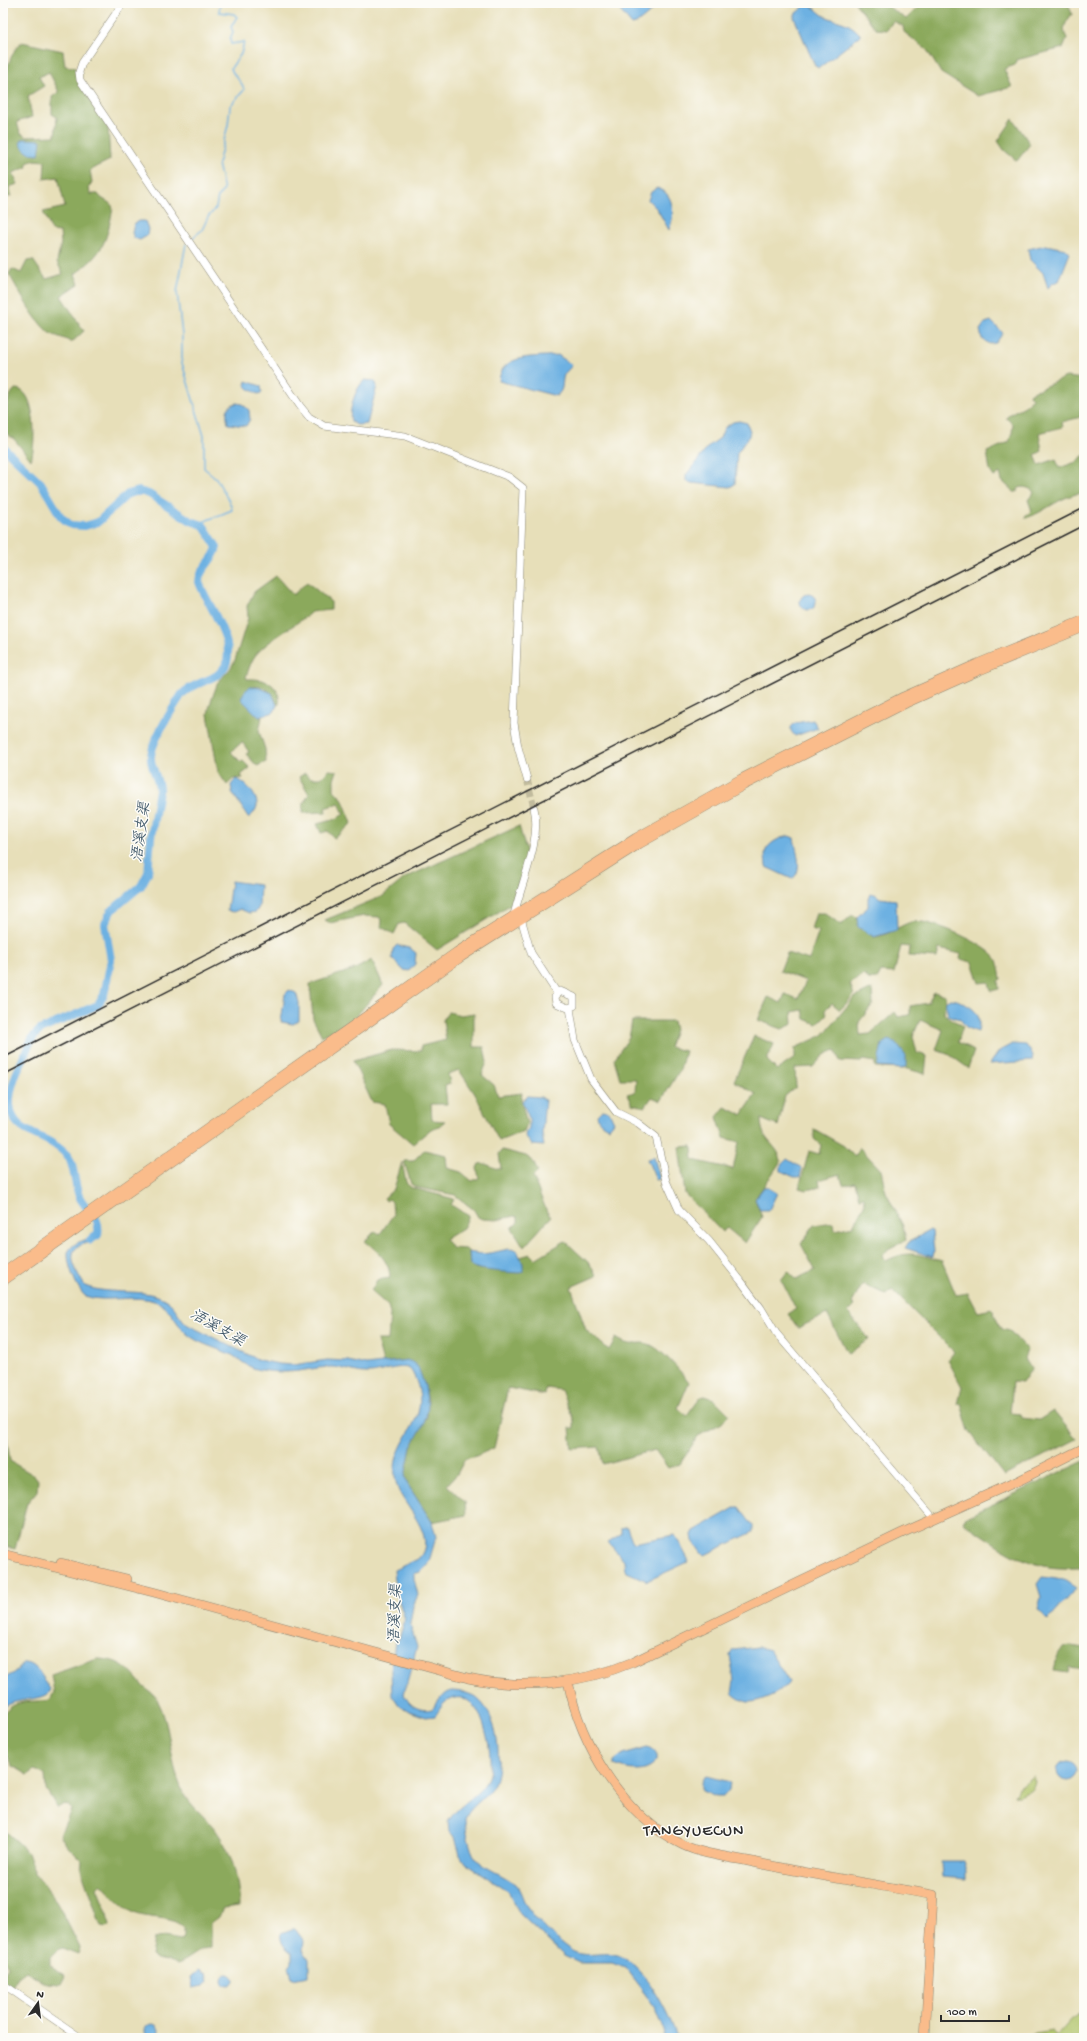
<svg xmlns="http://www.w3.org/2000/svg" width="1087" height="2041" font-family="'Gochi Hand','LXGW WenKai TC',sans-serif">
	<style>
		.green { fill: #afc367; stroke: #6d7749 }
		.forest { fill: #8ba95c; stroke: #5b6a44; fill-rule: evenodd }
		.water { fill: #6db1e2; stroke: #4c6e86 }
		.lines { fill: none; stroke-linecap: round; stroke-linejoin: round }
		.stream { stroke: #6db1e2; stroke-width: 1.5 }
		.river { stroke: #6db1e2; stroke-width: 8 }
		.minor-tunnel { stroke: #c1bb9d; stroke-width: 7; stroke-dasharray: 7 3.5; stroke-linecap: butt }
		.minor-casing { stroke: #898572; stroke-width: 8 }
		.major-casing { stroke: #898572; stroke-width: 10 }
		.minor { stroke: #fff; stroke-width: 7 }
		.major { stroke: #fabc8b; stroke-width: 9 }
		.rail { stroke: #2b2b2b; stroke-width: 1.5 }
		.labels { text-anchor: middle; stroke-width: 3; stroke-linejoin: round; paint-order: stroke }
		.water-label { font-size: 15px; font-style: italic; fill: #425a6b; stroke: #fdfcf7 }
		.quarter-label { font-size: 16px; letter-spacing: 1px; fill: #2b2b2b; stroke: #fdfcf7 }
	</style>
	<rect width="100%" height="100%" fill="#fdfcf7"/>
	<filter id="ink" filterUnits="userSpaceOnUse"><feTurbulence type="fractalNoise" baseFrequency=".025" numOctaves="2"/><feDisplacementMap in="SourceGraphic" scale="8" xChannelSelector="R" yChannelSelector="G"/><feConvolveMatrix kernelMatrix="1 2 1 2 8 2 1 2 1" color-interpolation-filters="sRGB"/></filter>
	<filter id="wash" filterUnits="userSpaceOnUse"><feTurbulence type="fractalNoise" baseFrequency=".012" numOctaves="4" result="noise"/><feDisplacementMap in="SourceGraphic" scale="16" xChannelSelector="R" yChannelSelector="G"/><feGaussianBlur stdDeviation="0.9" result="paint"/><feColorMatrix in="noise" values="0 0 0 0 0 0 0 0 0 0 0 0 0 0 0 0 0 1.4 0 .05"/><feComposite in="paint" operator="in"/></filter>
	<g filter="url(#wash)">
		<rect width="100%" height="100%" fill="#e7dfb9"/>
		<path class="green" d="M1034,1776L1036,1782L1033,1789L1018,1795H1014L1018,1788Z
			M1084,2011V2038H1027L1035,2033L1052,2030L1056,2036L1071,2019Z"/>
		<path class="forest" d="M855,3H883L906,19L917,8L925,3H1068L1072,14C1066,22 1061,29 1067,38L1063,48L1016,60L1015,65L1004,69L1012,87L978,96L941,73L927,50L904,32L903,26L893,21L887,30L876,29Z
			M22,42L63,51L65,66L74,67L92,103L108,126L110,160L90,170L92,182L89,187L90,194H98C102,201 111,201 113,208C106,243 104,252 75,274L79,284L61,296L84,331L71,343C65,337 55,337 48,332C32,317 20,293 9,274L12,269L21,273L27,261L33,260L46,279L63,274L57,262L61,243L60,232L52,231L43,212L65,207L58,177L44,179L45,161L33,160L26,164L27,167L13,173L18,184L9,187L11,196L5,198L3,203V103C10,88 3,88 5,76C7,67 14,46 22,42ZM49,72L59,92L52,97V114L57,117L55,136L26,137L20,133L17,122L32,117L28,96L44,86L39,77Z
			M1013,119L1030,144L1017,161L1004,150L998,141Z
			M1066,377L1084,379V410L1080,413L1081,417L1062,422L1063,427L1039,433L1042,451L1035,455L1039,465L1056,459L1059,468L1076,462L1084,455V493C1062,494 1046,512 1026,518L1025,516L1032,511L1028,500L1034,492C1030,488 1024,486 1019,488L1017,492H1014L1002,481L1000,473L994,477L990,471L987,452L1009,442L1012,433L1013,424L1006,418C1014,408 1026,410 1032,398L1029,395L1030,393Z
			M15,389C37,388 36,444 31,460L14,439L4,432C8,418 3,401 15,389Z
			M276,576L293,595L307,582L331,602V610L311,612C296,626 263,642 253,659C250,665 248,671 246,677L247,679C264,678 281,684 279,704L277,705C273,686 249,678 241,699L259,717H262L259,731L265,749L266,762L257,766L246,754L249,752L242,742L231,752L241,762L243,761L250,768L241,775L243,778L233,779L227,785L218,772L208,714L210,704L218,682L230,669L235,660L248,618L247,606L254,592Z
			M329,770L337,771L334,780V790L342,798L352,823L339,835L334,838L328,831L321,833L317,824L336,819L344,814L339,803L325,808L326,812L303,813V805L309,794L299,777L305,773L311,778H321Z
			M519,826L526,850L524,866L513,903L437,950L404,923L399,924L394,934L381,927L382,921L379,917L364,916L330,923L325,920L383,896L405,878Z
			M816,913H825L841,925L852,915L857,917V920L874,937C888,936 898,926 911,922C927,917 990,945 997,960C999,966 1000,973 1001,979L998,981L999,989L991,991L989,982L979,983L972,962L960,959L961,954L939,949L937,958L909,956L910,947L901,946L894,973L881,972L878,978L870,980L864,975L850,984L854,995L840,1010L832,1003L825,1010L827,1014L817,1024L805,1019L803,1010L792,1012L793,1024L782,1029L758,1020L768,997L781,1003L785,994L798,999L806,981L780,971L787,953L809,960L819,931L811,929Z
			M372,960L383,985L353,1020L322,1036L313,1019L310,984L355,969Z
			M872,989L873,1004L859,1022L860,1035L870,1034L895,1012L898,1017L910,1015V1006L928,1003L934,992L945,995L944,1014L963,1026L958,1042L974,1051L968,1068L950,1055L936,1050L943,1030L920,1020L913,1036L917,1053L927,1056L925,1074L908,1069L875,1068V1062L862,1060L861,1062L840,1061L835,1050L824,1055L813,1067L795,1068L796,1087L785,1096L778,1126L761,1119C761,1143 777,1142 781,1161L755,1199L762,1217L745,1243L727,1228L722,1232L685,1194L679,1147L692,1146L693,1160L733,1169L739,1142L724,1138L717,1117L725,1107L742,1115L756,1094L734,1081L754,1036L774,1044L767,1060L777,1070L795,1058V1048L823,1035L854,998Z
			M448,1012L461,1015L474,1013V1047H484L487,1062L482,1075L494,1085L498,1096L522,1093L521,1100L527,1124L524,1131L499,1141L475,1094L459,1070L448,1074L450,1084L445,1086L447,1104H431L432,1120L445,1121L439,1126L431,1129L413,1144L389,1124L385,1104L372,1102L353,1061L392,1050L421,1051V1046L446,1040L443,1020Z
			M632,1021H673L675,1030L669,1047L685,1051L680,1070L661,1101L652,1097L645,1107L632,1104L627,1094L635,1092L636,1079H620L614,1059L629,1038Z
			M814,1129L844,1146L853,1155H856L859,1147L881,1170L886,1192L903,1226L906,1240L888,1249L882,1257L886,1261C909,1249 919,1255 942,1261L956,1295L968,1293L978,1312L992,1309L1001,1329L1010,1331L1027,1350L1024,1359L1032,1368L1022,1383L1013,1382L1010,1413L1021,1414L1022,1418L1039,1420L1053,1411L1077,1439L1004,1476L969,1431L961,1404H958L962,1387L948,1360L954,1352L892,1290L887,1295L863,1284L852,1303L855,1306L848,1313L869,1339L848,1354L827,1314L798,1328L788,1314L796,1309L781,1280L788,1271L796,1279L815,1270L801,1244L814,1225L834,1222L835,1230L853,1226L865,1203L864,1197L859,1198L855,1182L843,1185L840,1174L819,1180L820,1187L806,1190L799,1188L809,1151L819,1154L821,1145L814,1139Z
			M424,1150L446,1155L447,1168L461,1172L472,1181L479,1178L477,1168L479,1164C488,1162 494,1170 501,1169L499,1154L502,1150L526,1156L532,1160L538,1172L533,1177L547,1212L551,1217L524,1247L512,1228L518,1222V1217L514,1216L497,1220L482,1219L478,1217L474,1210L455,1195L415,1187L411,1184L404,1161H413Z
			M402,1162L406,1182L409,1187L454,1199L451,1205L469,1216L463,1228L445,1239L452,1248L466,1249L469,1252L470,1265C482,1275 509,1266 523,1264L520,1257L530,1254L535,1259L565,1241L590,1264L596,1276L571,1287L586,1330L609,1350L616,1338C635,1350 633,1340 648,1344C660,1347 681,1372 689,1382L678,1408L687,1416L701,1397L705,1396L714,1399L729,1414L722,1423L698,1436L680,1464L668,1468L655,1450L603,1464L599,1447L572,1449L570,1428H574V1421L561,1390L546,1388L545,1395L508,1388L494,1448L476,1456L465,1459L457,1474L447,1485L465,1502L466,1515L432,1522L408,1485L405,1475L411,1447L427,1417L428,1401L424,1383L407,1360L383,1363L377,1340H388L390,1314L388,1306L371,1291L377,1280L390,1278C390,1261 377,1251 365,1241L375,1231L380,1234L393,1215L392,1202L389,1199L386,1201L384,1198L394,1189Z
			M3,1425L6,1432L10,1461L35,1476L38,1480L37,1491L27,1503L15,1549L3,1546Z
			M1084,1461V1568C1071,1568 1057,1569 1044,1566C1014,1559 988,1539 963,1522L966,1517Z
			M1071,1646L1084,1648V1692L1083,1696H1080L1084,1669L1069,1667L1068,1673L1054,1671C1057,1659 1057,1647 1071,1646Z
			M97,1659C120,1659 128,1668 142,1685C146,1690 154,1693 157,1699C172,1727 169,1761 182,1790C190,1806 204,1815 215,1829C232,1852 239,1878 239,1906L223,1908L219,1917L211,1923V1947C196,1950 190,1960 177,1964C168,1959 159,1962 151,1956L154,1939L163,1937L181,1940L184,1936V1928C171,1915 151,1920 134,1913C121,1906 111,1894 101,1884L97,1888L107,1913L109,1926L105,1927L101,1926L81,1869L82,1861L67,1846L60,1835L71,1810L69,1806L65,1804L57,1808L46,1789L45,1775L35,1770L28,1775L13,1766L3,1748V1715C16,1697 32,1703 50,1700L54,1692L51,1675Z
			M3,1829L20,1844L27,1853L36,1875L57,1902L80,1948L78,1954L62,1948L57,1950L50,1957V1965L65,1976L61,1984L46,1983L26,1971L18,1977L11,1988L3,1983V1974L8,1967L3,1956Z"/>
		<path class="water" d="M621,3H645L651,6L652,11L636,24L632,25L621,12Z
			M805,6C815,4 818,14 827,17C841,23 848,21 860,34V36L819,68L815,66L794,17L796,13Z
			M23,139L41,140L39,155C31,155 23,151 20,143Z
			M657,188C675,193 675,216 669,230L657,209L648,200L651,192Z
			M138,221H145L148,229L147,236L140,240L134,238L132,233L134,224Z
			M1046,245L1066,249L1070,253L1059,281L1053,283L1048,288L1043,273L1030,260L1028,249Z
			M991,321L1003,333L996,343L990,344L982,339L980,330L985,323Z
			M558,355L572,365C570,369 566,371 564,375C561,383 565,390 556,396L499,381C501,352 538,358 558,355Z
			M365,380L375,381L377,386L367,424L357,425L351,422C348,411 356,386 365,380Z
			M246,381L261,386L262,393L258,394L249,389L245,385Z
			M237,403L242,404L249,410L250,419L246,426L228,424C226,414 225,406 237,403Z
			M739,421L747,423L750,431L749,436L737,453L735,484L730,487L691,483L686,481V475L709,446L720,438L724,428L733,422Z
			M800 602a8 8 0 1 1 16 0a8 8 0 1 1-16 0Z
			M251,687L260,688L272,693L277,705L274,712L259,717L241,699C243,694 245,689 251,687Z
			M813,720L818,728L795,736L791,731V727L795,723Z
			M236,779C245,781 258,796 257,806C256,810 253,814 250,817H248L232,792L231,785Z
			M789,836L794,838C796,850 804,871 792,879L766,867C766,862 764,855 766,850C770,842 781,837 789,836Z
			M231,881L260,885L259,907L256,912L249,913L240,909L234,912L227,911Z
			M870,894H875L880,898L896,900L897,930L874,937L858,927L857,917L868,907V899Z
			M397,945L410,948L416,953L415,964L409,971L403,970L392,958L393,949Z
			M289,990L296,993L299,1002V1021L293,1024L281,1022L285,994Z
			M950,999C956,999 960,1001 965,1004C978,1011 981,1017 978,1032L967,1028L960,1019L948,1015L945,1002Z
			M888,1040L895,1042L906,1056V1067L902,1069L877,1067L882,1044Z
			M1012,1044L1026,1045L1033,1055L1032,1061L990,1064L999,1051Z
			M527,1096L541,1097L545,1100L542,1133L544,1146L532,1145L525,1136L526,1132L529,1128V1118L522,1101Z
			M602,1110L609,1111L614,1122L609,1128C603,1125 598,1122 597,1115Z
			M654,1157L660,1179L656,1180L647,1159Z
			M787,1159L802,1168L800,1177H794L781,1171V1165Z
			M764,1187H767L777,1193L769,1210H760L755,1199Z
			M930,1230L932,1231L934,1251L933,1257L905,1248L909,1242Z
			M96,1234L100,1235C96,1242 88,1242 81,1245C63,1252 79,1276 85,1286C109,1296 146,1287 166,1300C176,1306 179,1318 188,1325L259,1360L279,1364L293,1365L327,1360L348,1361L366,1365L407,1360L412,1362L418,1367L425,1386L428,1408L424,1424L411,1447L405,1476L408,1485L432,1522L436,1537L429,1562L420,1572L414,1574V1579L418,1595L413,1606L410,1624L417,1647L404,1694C409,1706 420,1712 432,1709C437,1704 441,1696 446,1693C451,1690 456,1691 461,1692C495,1695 503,1751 496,1778C492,1797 472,1802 465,1819C465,1826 470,1851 475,1857C484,1869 503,1874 515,1884C522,1891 522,1900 528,1908C538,1922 554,1938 569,1949C583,1959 598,1952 613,1954C641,1957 670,2014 677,2038H663L664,2029L655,2007L625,1968L612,1963H579L564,1956L520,1914L508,1891L465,1863L460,1855L455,1837L449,1832L448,1822C458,1803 484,1795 489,1774C494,1754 482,1684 449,1700C443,1702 439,1711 435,1716L426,1717L409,1711L399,1705L392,1695L391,1671L395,1642L399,1639L405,1620L396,1592L394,1570L418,1559C440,1537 402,1505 397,1486C383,1439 440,1424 412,1372C407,1361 380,1373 370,1373C356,1374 344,1367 331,1367C316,1367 301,1372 286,1372C276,1372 262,1371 253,1368C245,1365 239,1359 232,1355C217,1348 198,1344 186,1333C176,1324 170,1307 157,1302C136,1293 106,1304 85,1296C76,1287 67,1265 68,1252C75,1239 87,1242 96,1234Z
			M509,1249L517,1250L523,1264V1272L519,1273C508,1272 476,1271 470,1265L469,1252C485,1256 493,1252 509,1249Z
			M736,1507H739L753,1526V1532L705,1555L702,1554L693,1541L692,1535L694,1531Z
			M625,1527H627L633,1543L675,1535L688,1559V1562L647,1581L627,1572L625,1570L624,1561L608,1542L621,1534V1528Z
			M1042,1577L1064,1580L1076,1588L1048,1620L1038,1609L1041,1597L1037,1584Z
			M759,1647L769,1650L789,1682C785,1691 758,1703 748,1702C742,1701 736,1697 732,1693L734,1681L730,1655L733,1650Z
			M25,1663C37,1663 44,1680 50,1689V1692C42,1702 18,1696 3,1708V1679L12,1674Z
			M647,1747C654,1748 658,1753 657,1760C646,1775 628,1770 614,1765V1761L623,1754Z
			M1057 1771a10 10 0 1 1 20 0a10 10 0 1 1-20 0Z
			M707,1776L730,1782L729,1790L723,1797H716L702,1791C700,1786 700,1778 707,1776Z
			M941,1861H963L966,1871V1879L942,1877Z
			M292,1929H295L304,1941L303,1950L309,1959V1976L292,1979L289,1966L292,1962V1953C286,1949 279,1942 281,1933Z
			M199,1970L206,1974L208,1981L204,1986L193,1988L191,1977Z
			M222 1980a6 6 0 1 1 12 0a6 6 0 1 1-12 0Z
			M145 2031a7 7 0 1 1 14 0a7 7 0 1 1-14 0Z"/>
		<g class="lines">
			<path class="stream" d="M191,239L202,230L208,217L216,208L218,196L224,190L218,164L228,125L230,106L244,90C243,81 233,77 231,68L241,54L244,42L231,44L230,39L233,32L231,27L237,17L234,14L219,12L220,3
				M186,244L177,292L182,335V363L204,436V468L216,478L230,503L232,510L200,523"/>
			<path class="river" d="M3,447L41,483L61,517L71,525L85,526L98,522L128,494L139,491L149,494L191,521L203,525L217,547C215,560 199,568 199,582C207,606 247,654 217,675C206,682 192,684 182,694C173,708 149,744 151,760C152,770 159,779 159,790L151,837L148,873L141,886L111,911L105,924L111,960L104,995L98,1005L42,1029C30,1036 27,1051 21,1063C11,1084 0,1115 26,1130C40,1138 55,1142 67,1155C75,1164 74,1187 80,1198C88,1213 101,1215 98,1235L90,1240"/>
		</g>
	</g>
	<g filter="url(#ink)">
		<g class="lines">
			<path class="minor-tunnel" d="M527,779L534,808"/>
			<defs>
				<path id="minor" d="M123,3L82,63L79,72L80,80L300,406L309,417L324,426L405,436L509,477L523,488L514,723L518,747L527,779
					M514,915C521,883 542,840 534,808
					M521,918L531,953L557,993
					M560,991L574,997V1006L568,1008L556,1003L555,997Z
					M570,1008L575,1040L591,1079L616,1112L638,1123L656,1137L666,1181L679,1210L709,1241L741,1281L761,1308L776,1333L930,1514
					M3,1984L81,2038"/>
				<path id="major" d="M3,1273L457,952L636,838L741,779L903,697L977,664L1084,620
					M3,1281L461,957L639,844L744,785L906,703L980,670L1084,627
					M3,1554L153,1592L468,1678C523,1690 581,1684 633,1662L902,1533L1020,1480L1084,1448
					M61,1563L127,1579
					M568,1681C580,1744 623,1816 683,1845C704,1855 730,1857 753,1862C813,1875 873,1884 933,1895L925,2038"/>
			</defs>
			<use href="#minor" class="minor-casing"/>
			<use href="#major" class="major-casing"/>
			<use href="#minor" class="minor"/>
			<use href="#major" class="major"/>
			<path class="rail" d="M3,1058L1084,508
				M3,1075L1084,525"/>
		</g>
	</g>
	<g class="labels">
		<g class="water-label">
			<text transform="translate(140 832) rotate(-82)" y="5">浯溪支渠</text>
			<text transform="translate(218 1327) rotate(30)" y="5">浯溪支渠</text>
			<text transform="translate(394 1614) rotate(-88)" y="5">浯溪支渠</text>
		</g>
		<g class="quarter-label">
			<text x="694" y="1835">TANGYUECUN</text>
		</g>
	</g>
	<rect width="1087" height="2041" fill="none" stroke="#fdfcf7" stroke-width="16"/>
	<g transform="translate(38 2003) rotate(14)" stroke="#fdfcf7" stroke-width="3" paint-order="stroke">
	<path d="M0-3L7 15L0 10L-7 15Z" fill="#2b2b2b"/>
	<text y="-6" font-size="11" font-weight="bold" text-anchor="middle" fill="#2b2b2b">N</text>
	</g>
	<path d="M941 2015v6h68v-6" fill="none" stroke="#2b2b2b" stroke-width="2"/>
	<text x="947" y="2015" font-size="12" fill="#2b2b2b" stroke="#fdfcf7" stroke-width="3" paint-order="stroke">100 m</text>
</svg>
